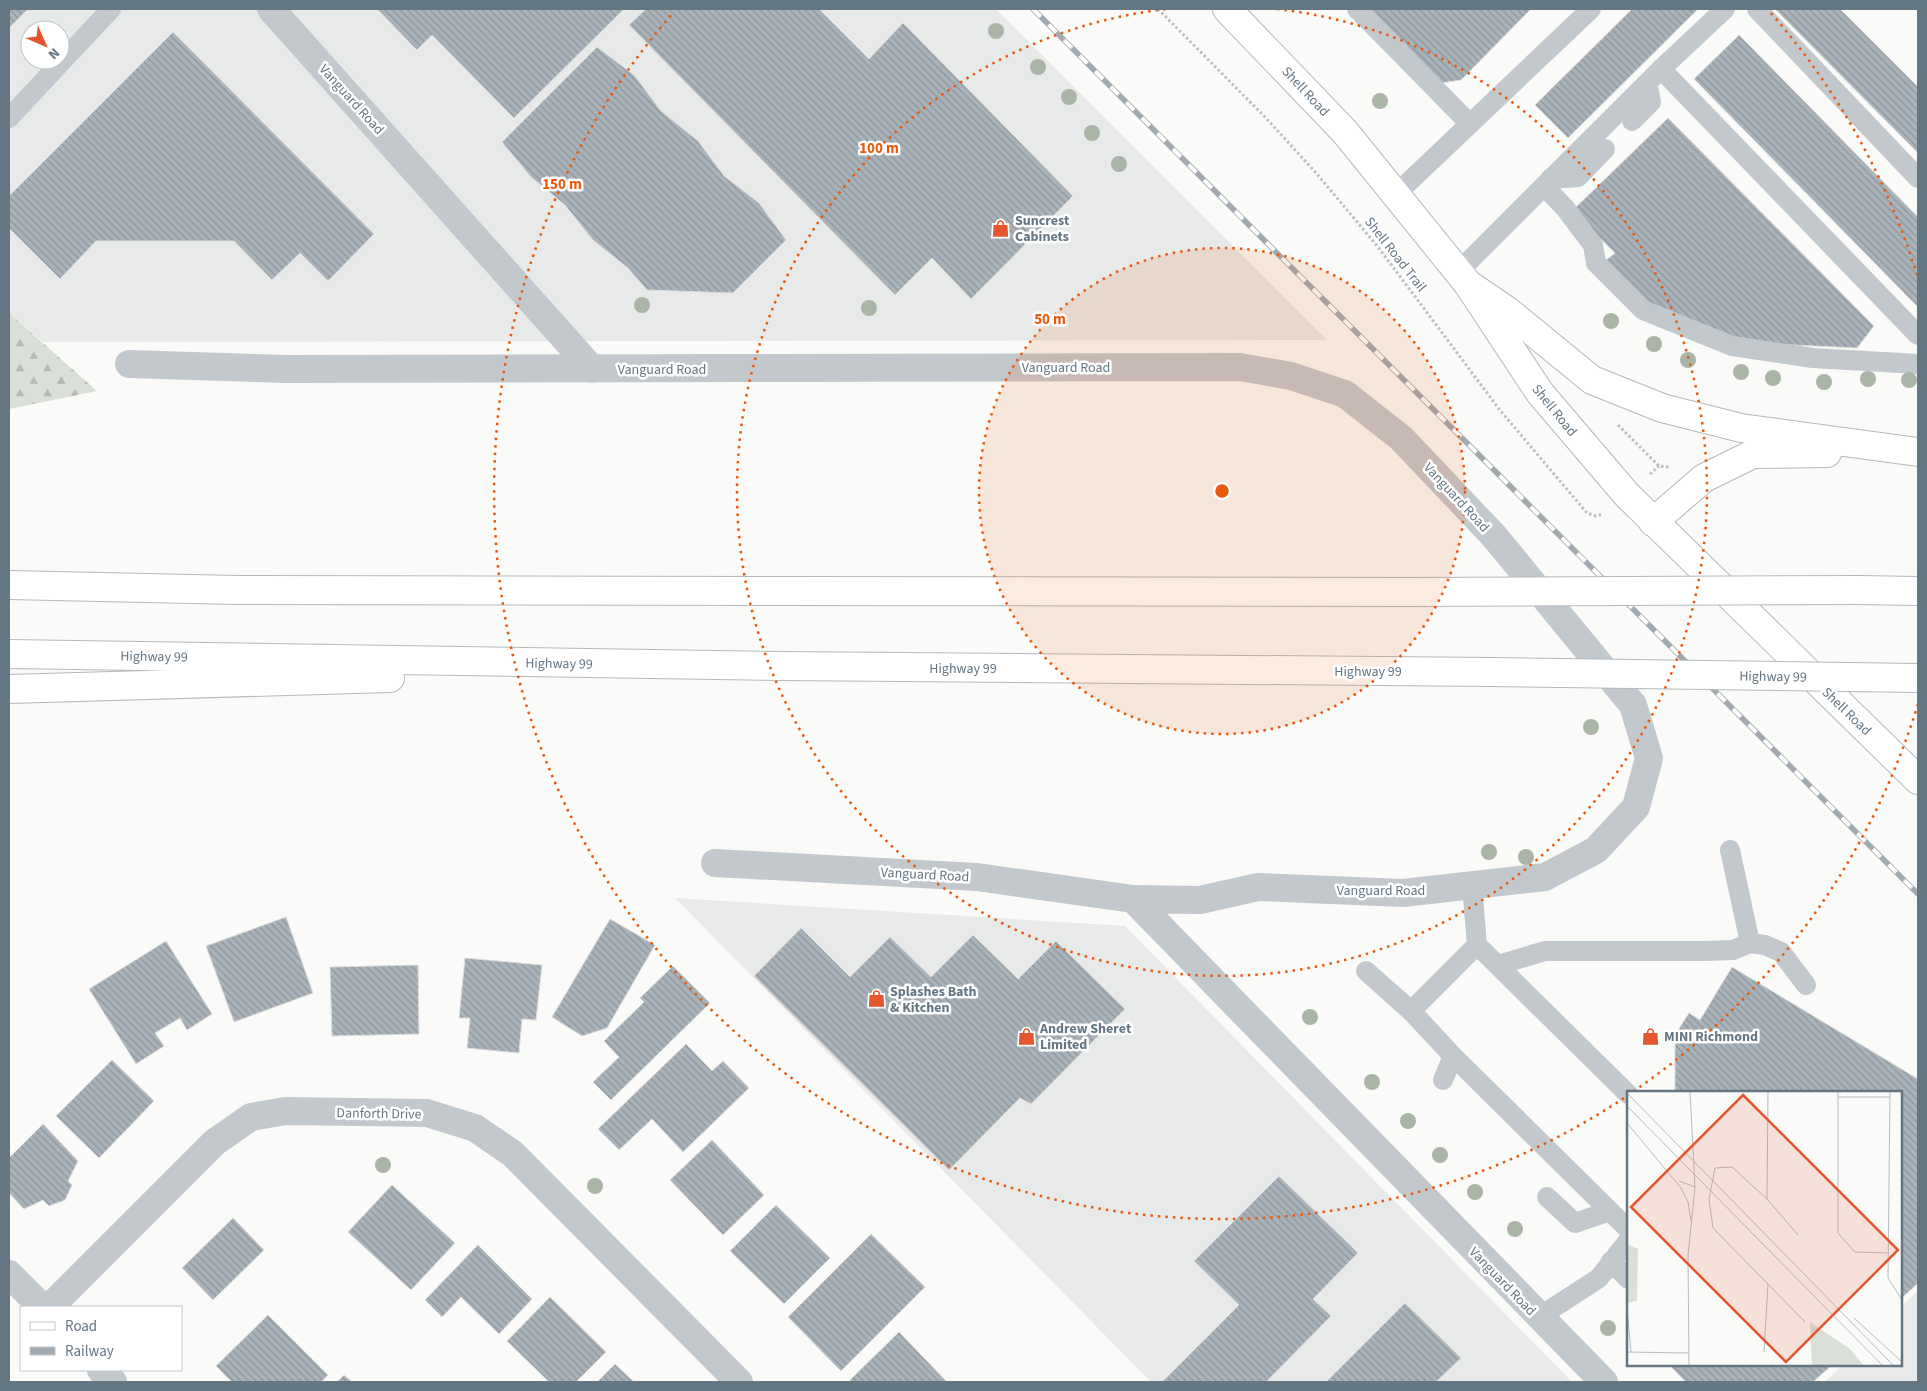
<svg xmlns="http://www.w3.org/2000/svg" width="1927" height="1391" font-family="'Source Sans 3',sans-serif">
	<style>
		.built { fill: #e8e9e9; fill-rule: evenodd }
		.forest { fill: url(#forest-firs) }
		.building { fill: url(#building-back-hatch); stroke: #dcdcda }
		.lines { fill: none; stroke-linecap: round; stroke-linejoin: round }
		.secondary-casing { stroke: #b3babf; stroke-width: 30 }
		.highway-casing { stroke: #b4b9bd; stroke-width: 30 }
		.path { stroke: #bbbfc2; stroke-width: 3; stroke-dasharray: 2.5 2.5; stroke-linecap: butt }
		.lane { stroke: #c3c8cc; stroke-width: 20 }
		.street { stroke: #c3c8cc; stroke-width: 28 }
		.secondary { stroke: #fff; stroke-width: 28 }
		.highway { stroke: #fff; stroke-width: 28 }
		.rail-casing { stroke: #a2aab0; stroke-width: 5.5 }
		.rail { stroke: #fff; stroke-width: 4; stroke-dasharray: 11; stroke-linecap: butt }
		.highway-bridge-casing { stroke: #b4b9bd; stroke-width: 30; stroke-linecap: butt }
		.highway-bridge { stroke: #fff; stroke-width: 28 }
		.tree { fill: #aab4a7 }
		.ring { fill: none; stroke: #e8590c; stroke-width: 2.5; stroke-dasharray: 2.5 5 }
		.labels { text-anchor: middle; stroke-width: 5; stroke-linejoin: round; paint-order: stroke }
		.street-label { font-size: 14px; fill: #657683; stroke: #fff }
		.poi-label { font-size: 14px; font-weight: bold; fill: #657683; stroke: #fff; text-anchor: start }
		.inset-road { fill: none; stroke: #b5bdc2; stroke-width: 1 }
		.view { fill: #e4572e; fill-opacity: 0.15; stroke: #e4572e; stroke-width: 2.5 }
		.inset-edge { fill: none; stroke: #657683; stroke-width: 2.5 }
		.centre { fill: #e8590c; stroke: #fff; stroke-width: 2.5 }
		.ring-label { font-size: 15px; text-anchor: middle; font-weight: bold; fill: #e8590c; stroke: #fff; stroke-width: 5; stroke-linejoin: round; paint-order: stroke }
	</style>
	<defs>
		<pattern id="forest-firs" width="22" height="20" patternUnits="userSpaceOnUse" patternTransform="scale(1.25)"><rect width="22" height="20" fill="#dadfd7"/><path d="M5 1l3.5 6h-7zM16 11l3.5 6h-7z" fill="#b4b9b4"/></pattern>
		<pattern id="building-back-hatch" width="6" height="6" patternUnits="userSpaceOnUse" patternTransform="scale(1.25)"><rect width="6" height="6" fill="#aab3b9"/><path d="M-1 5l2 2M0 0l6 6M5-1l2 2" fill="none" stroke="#8e969c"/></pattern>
	</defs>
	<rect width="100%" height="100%" fill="#fafaf8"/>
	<path class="built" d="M9,9H996L1327,340L43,342L9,313ZM30,30H60V60H30Z
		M675,898L1125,926L1572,1382H1151Z
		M1918,1290V1382H1825L1843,1365H1901V1307Z"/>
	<path class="forest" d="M9,313L97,391L9,409Z"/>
	<path class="building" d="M9,9H28L9,28Z
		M377,9H624L514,118L432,35L417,50Z
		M646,9H819L869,59L903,23L1073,196L971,299L932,258L895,295L629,25Z
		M1364,9H1531L1461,80L1441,83Z
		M1632,9H1698L1568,138L1535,105Z
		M1775,9H1840L1918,87V153Z
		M173,32L374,234L328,281L300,253L272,280L234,241H96L60,279L9,228V196Z
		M1739,35L1918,217V307L1694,79Z
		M597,47L634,75L661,111L698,141L724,176L759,203L786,240L733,293L647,290L628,268L593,240L565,205L531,177L502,142Z
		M1668,118L1874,326L1857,348L1750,343L1649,308L1604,262L1615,253L1572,211Z
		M286,917L313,993L234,1022L206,946Z
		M610,919L655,945L607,1028L582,1036L552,1017Z
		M801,928L850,977L890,937L931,977L973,935L1018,979L1056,941L1125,1009L1031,1104L1020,1098L949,1170L754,976Z
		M166,941L212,1014L187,1030L180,1018L155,1033L164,1046L136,1064L89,989Z
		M465,958L542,965L536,1020L522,1019L519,1053L467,1048L470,1018H459Z
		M418,965L419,1034L332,1036L330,967Z
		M673,966L710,1003L611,1100L593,1082L619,1057L604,1041L644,1002L640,998Z
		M1732,967L1918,1079V1283L1901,1299V1092H1675V1035L1689,1013L1700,1020Z
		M686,1044L712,1071L723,1061L749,1088L683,1152L652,1119L619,1150L598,1129Z
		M112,1060L154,1101L99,1158L56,1116Z
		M43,1124L78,1161L68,1181L72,1185L65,1200L49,1206L43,1200L24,1209L9,1193V1158Z
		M712,1140L764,1195L723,1235L670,1180Z
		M1279,1176L1358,1253L1313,1299L1331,1316L1266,1382H1162L1239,1305L1194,1261Z
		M392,1185L455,1243L411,1290L348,1232Z
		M776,1205L830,1258L784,1304L730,1251Z
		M233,1218L264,1250L213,1300L182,1268Z
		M871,1234L925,1287L841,1371L788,1317Z
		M478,1245L532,1299L499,1334L461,1297L442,1317L425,1300Z
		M550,1297L606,1352L576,1382H549L507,1341Z
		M1405,1303L1461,1358L1436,1382H1326Z
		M268,1315L328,1375L321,1382H232L216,1366Z
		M899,1332L947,1382H852L850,1380Z
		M615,1364L634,1382H597Z
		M1669,1365H1832L1813,1382H1686Z
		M344,1375L352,1382H337Z"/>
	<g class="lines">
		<defs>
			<path id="secondary" d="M1227,9L1345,132L1468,284L1540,393L1627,495L1918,780"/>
			<path id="highway" d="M1468,284L1509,312L1592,380L1662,408L1741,428L1918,452
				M1653,522L1704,478L1753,454L1827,453
				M9,585L238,590L1410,592
				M1859,590L1918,591
				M9,654L783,666L1492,672
				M9,689L390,678"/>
		</defs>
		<use href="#secondary" class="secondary-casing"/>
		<use href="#highway" class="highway-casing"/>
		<path class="path" d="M1158,9L1266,118L1317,174L1378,247L1499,409L1587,513L1596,516L1603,514
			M1618,425L1659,466L1669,467
			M1650,474L1659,466"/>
		<path class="lane" d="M1357,9L1470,124
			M1757,9L1918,178
			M1661,69L1918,335
			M9,118L111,9
			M1632,121L1651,102L1647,83
			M1550,179L1578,177L1605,149
			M1544,186L1565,208L1593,245L1596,263L1643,310L1732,346L1813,358L1918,364
			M1395,195L1591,9
			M1458,272L1661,69L1725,9
			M1730,850L1750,943
			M1472,885L1477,945L1628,1094
			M1477,945L1411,1011L1453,1056L1628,1229
			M1498,965L1545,951H1706L1733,950L1750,943L1765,945L1781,952L1806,985
			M1366,971L1411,1011
			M1443,1080L1453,1056
			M1547,1197L1575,1223L1610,1211
			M1611,1261L1628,1279
			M1539,1317L1599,1278L1628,1241"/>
		<path class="street" d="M271,9L592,369
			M129,364L285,369L1240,367L1291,376L1345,394L1401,438L1494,536L1633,705L1649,758L1636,807L1596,850L1545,877L1403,893L1258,887L1200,900L1133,899L977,877L715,863
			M1133,899L1604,1382
			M9,1274L42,1307
			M50,1307L215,1142L251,1117L285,1111L427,1113L475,1128L513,1154L739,1382
			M101,1370L113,1382"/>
		<use href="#secondary" class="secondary"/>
		<use href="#highway" class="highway"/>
		<defs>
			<path id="rail" d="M1033,9L1918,894"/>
		</defs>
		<use href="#rail" class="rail-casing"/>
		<use href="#rail" class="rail"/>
		<defs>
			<path id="highway-bridge" d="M1410,592L1859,590
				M1492,672L1918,678"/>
		</defs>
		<use href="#highway-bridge" class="highway-bridge-casing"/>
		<use href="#highway-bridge" class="highway-bridge"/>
	</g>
	<g class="tree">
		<circle cx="996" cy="31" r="8"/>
		<circle cx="1038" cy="67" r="8"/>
		<circle cx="1069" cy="97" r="8"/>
		<circle cx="1380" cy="101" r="8"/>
		<circle cx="1092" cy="133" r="8"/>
		<circle cx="1119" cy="164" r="8"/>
		<circle cx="642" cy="305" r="8"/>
		<circle cx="869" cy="308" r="8"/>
		<circle cx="1611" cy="321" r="8"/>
		<circle cx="1654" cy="344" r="8"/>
		<circle cx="1688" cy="360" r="8"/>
		<circle cx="1741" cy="372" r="8"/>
		<circle cx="1773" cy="378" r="8"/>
		<circle cx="1868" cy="379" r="8"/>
		<circle cx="1909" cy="380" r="8"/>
		<circle cx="1824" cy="382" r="8"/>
		<circle cx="1591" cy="727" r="8"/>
		<circle cx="1489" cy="852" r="8"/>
		<circle cx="1526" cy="857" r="8"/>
		<circle cx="1310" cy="1017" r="8"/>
		<circle cx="1372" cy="1082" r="8"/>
		<circle cx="1408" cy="1121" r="8"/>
		<circle cx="1440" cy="1155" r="8"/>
		<circle cx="383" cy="1165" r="8"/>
		<circle cx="595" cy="1186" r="8"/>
		<circle cx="1475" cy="1192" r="8"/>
		<circle cx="1515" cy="1229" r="8"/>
		<circle cx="1608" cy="1328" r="8"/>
	</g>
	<circle cx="1222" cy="491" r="243" fill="#e8590c" fill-opacity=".12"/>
	<g class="ring">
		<circle cx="1222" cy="491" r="243"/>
		<path d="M1277 9A485 485 0 1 1 1167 9"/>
		<path d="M1918 704A728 728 0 0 1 1634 1091M1624 1098A728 728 0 0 1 673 13M1771 13A728 728 0 0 1 1918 278"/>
	</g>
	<defs>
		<symbol id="shop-bare" viewBox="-9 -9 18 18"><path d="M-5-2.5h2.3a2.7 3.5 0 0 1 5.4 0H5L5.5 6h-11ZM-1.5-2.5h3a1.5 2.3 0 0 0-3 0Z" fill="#e4572e" stroke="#fff" stroke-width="2.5" paint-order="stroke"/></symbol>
	</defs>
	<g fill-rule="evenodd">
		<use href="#shop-bare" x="988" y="216" width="25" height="25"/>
		<use href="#shop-bare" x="864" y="986" width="25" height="25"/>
		<use href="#shop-bare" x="1014" y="1024" width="25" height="25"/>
		<use href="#shop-bare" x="1638" y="1024" width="25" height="25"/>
	</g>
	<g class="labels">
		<g class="street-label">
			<text transform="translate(1306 91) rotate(47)" y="5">Shell Road</text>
			<text transform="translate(352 99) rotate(48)" y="5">Vanguard Road</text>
			<text transform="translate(1396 254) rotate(52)" y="5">Shell Road Trail</text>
			<text x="1066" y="372">Vanguard Road</text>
			<text x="662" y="374">Vanguard Road</text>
			<text transform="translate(1555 410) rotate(51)" y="5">Shell Road</text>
			<text transform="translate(1457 497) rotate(47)" y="5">Vanguard Road</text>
			<text transform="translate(154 656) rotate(1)" y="5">Highway 99</text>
			<text transform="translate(559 663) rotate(1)" y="5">Highway 99</text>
			<text x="963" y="673">Highway 99</text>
			<text x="1368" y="676">Highway 99</text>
			<text transform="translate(1773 676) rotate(1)" y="5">Highway 99</text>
			<text transform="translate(1847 711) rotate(44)" y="5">Shell Road</text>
			<text transform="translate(925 874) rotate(3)" y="5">Vanguard Road</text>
			<text x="1381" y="895">Vanguard Road</text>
			<text transform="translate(379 1113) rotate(1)" y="5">Danforth Drive</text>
			<text transform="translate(1503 1281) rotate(46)" y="5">Vanguard Road</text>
		</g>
		<g class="poi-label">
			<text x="1015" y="225">Suncrest<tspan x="1015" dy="16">Cabinets</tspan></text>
			<text x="890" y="996">Splashes Bath<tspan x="890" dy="16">&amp; Kitchen</tspan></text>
			<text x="1040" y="1033">Andrew Sheret<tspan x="1040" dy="16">Limited</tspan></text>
			<text x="1664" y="1041">MINI Richmond</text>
		</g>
	</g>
	<g transform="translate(1627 1091)">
		<rect width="275" height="275" fill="#fafaf8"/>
		<path d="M183,231L223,258L237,275H185Z" fill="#dadfd7"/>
		<path d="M0,153L11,158L10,210L0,212Z" fill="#dadfd7"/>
		<path class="inset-road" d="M211,0V142L228,161L260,162M263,0L261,187L275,209M0,2L267,275M211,6H263M0,15L256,275M0,32L54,97L61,111L64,130M52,90L68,96M140,108L141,0M171,144L140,108L105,76L88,77L82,108L86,137L178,231M0,217L4,261M227,227L275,271M0,261L62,262M137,261L141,193M62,275L61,164L68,96L63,0"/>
		<path class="view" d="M116,4L271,159L159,271L4,116Z"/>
		<rect width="275" height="275" class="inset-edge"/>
	</g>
	<circle cx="1222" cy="491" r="8" class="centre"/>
	<g class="ring-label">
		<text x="879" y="153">100 m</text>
		<text x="562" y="189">150 m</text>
		<text x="1050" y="324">50 m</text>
	</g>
	<rect width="1927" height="1391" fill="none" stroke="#657683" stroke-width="20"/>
	<rect x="20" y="1306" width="162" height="65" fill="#ffffff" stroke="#c1c8cd"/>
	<rect x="30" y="1322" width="25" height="8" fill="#ffffff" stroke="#c1c8cd"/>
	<text x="65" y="1331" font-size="15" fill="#657683">Road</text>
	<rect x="30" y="1347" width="25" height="8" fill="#a2aab0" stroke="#c1c8cd"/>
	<text x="65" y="1356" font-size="15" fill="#657683">Railway</text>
	<g transform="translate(45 45) rotate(135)"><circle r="24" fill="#ffffff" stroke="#c1c8cd"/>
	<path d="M0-4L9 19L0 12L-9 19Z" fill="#e4572e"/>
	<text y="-8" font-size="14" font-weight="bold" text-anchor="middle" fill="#657683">N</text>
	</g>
</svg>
